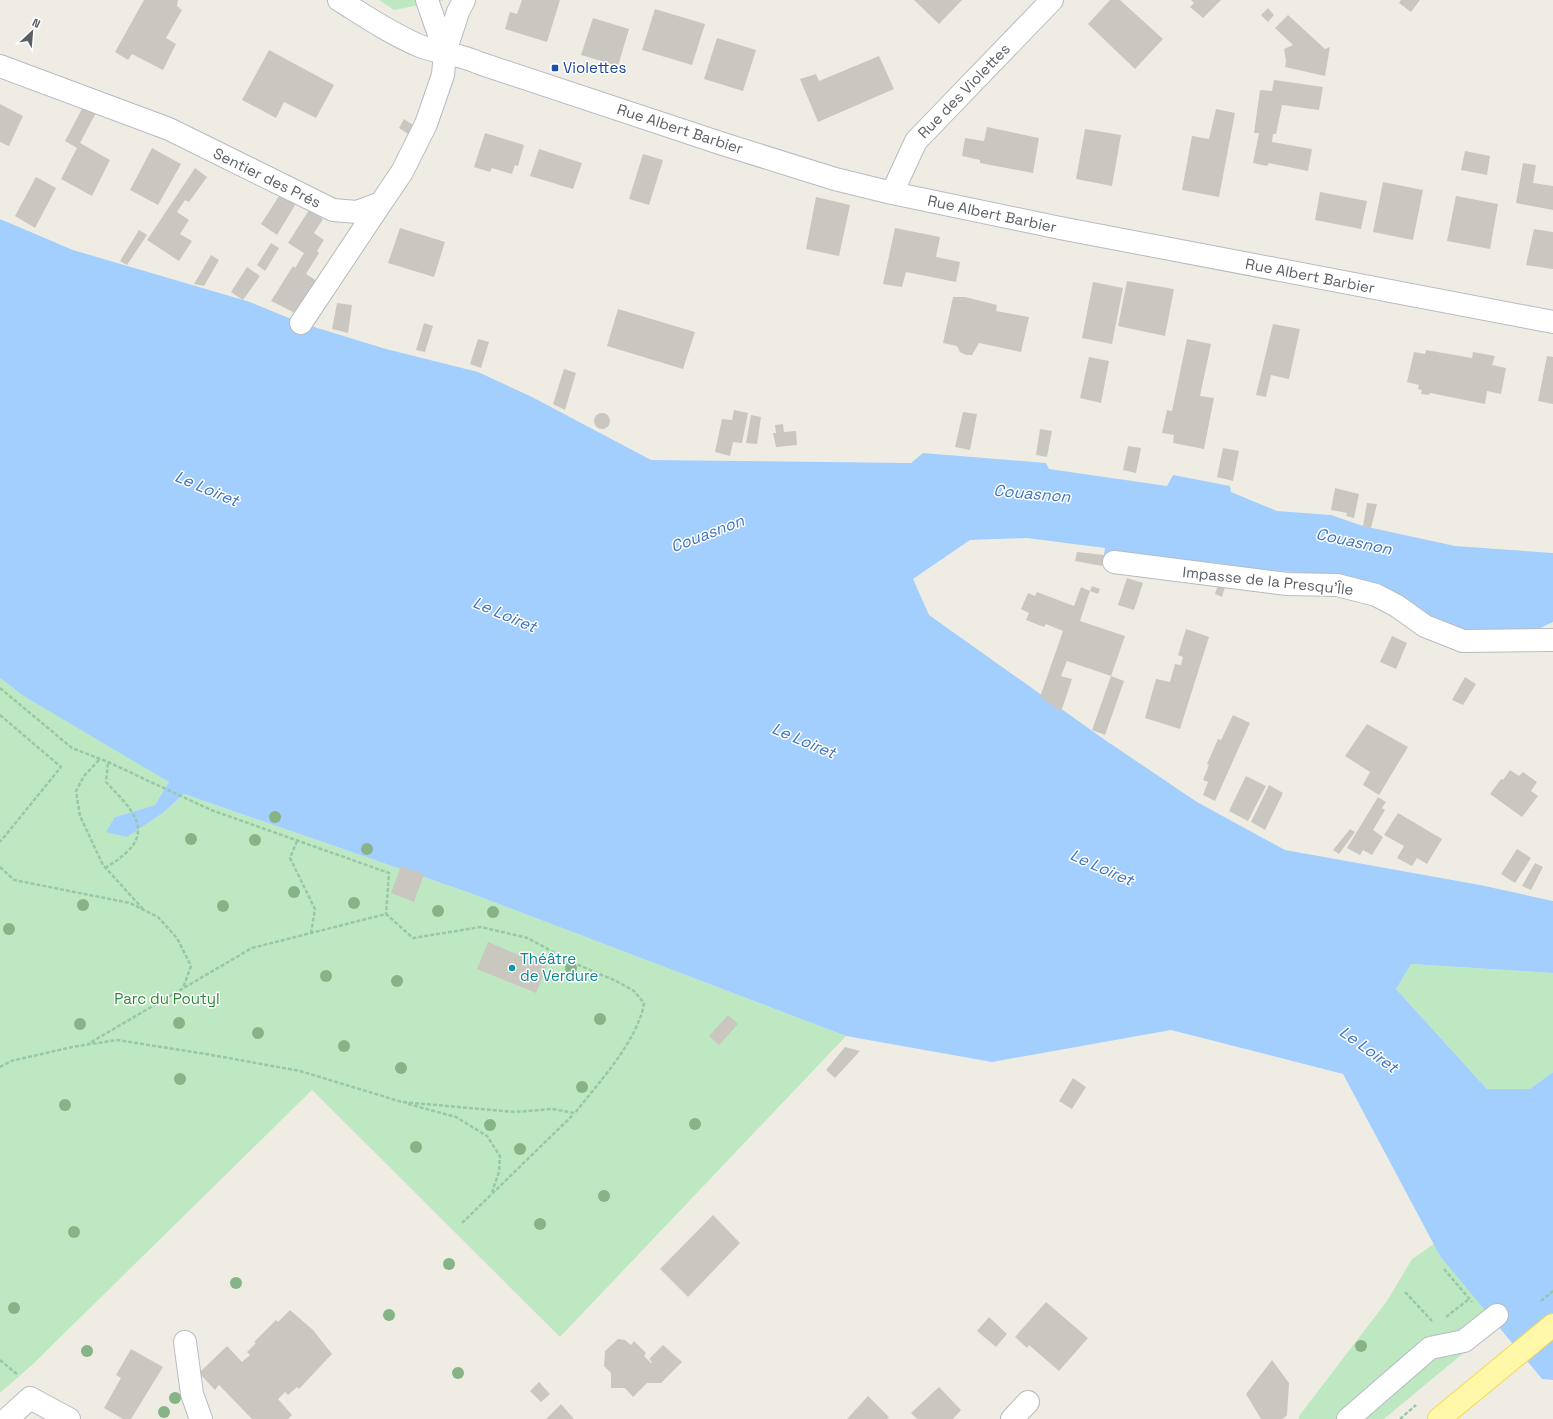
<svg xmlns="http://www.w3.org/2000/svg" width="1553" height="1419" font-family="'Space Grotesk',sans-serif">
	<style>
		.green { fill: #bee8c1 }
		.water { fill: #a3cfff }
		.building { fill: #cac7c0 }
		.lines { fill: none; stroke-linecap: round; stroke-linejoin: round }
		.minor-casing { stroke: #b8bac0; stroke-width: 24 }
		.major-casing { stroke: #f8d752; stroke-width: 24 }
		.path { stroke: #96c9a9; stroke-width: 2.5; stroke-dasharray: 4 2; stroke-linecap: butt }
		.minor { stroke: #fff; stroke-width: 22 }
		.major { stroke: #fff8a8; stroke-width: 22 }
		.tree { fill: #86b487 }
		.transit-dot { fill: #1a4fb4; stroke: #fff; stroke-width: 1.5 }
		.culture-dot { fill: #0f9aa8; stroke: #fff; stroke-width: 1.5 }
		.labels { text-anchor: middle; stroke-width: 3; stroke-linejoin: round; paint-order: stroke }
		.transit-label { font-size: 15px; fill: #164399; stroke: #fff; text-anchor: start }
		.street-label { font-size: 15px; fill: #5b5f65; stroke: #fff }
		.culture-label { font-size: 15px; fill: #0d838f; stroke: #fff; text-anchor: start }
		.park-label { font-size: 15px; fill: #30863c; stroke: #fff }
		.water-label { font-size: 16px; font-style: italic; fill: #3d72c0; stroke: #fff }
	</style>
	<rect width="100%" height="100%" fill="#efede3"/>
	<path class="green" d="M379,0H445L394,10Z
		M0,678L22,695L104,740L169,782L155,805L115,817L107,832L164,812L184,794L467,892L846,1036L560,1337L312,1090L33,1364L0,1393Z
		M1410,964L1553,973V1072L1530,1089H1487L1396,989Z
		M1434,1244L1497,1325L1384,1419H1299V1416L1387,1301L1412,1259Z"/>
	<path class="water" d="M0,219L73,250L250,302L301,323L386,349L478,372L532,397L651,460L911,463L923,453L1046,463L1049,469L1167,486L1173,475L1230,486L1231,492L1277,511L1331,515L1363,526L1455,546L1553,553V622L1532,632H1460L1314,574L1104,555L1105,548L1027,538L970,540L913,579L929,615L1105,740L1197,802L1285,850L1480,885L1553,901V973L1411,964L1396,989L1487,1089H1530L1553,1072V1380L1542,1379L1440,1256L1343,1074L1171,1030L992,1062L846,1036L467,892L184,794L164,812L127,837L106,832L115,817L155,805L169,782L22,695L0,678Z"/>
	<path class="building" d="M144,0H178L177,6L182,10L166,38L176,44L163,70L132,54L128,60L115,52Z
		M522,0H560L547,42L505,29L510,12L517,14Z
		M914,0H962L939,24Z
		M1110,0H1120L1163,39L1135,69L1088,24Z
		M1191,0H1221L1203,18L1190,7L1194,3Z
		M1401,0H1420L1411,12L1399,3Z
		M1268,8L1274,15L1268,22L1261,15Z
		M655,9L705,24L692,65L642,50Z
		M1288,15L1325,49L1330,47L1325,76L1285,67L1286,61L1284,49L1293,45L1275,28Z
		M593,18L629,29L618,66L581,55Z
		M717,38L756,50L743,91L704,79Z
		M269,50L334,85L316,118L284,102L276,118L242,100Z
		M879,56L894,89L818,122L800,79L816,74L819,81Z
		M1274,80L1323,87L1319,110L1282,105L1276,134H1273L1272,142L1312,149L1308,171L1269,163L1267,166L1253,163L1259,133H1254L1260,90L1272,91Z
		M0,104L23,116L9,146L0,142Z
		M84,105L97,111L80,143L110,160L92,196L61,179L77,148L65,141Z
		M1216,109L1235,113L1219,197L1182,190L1192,136L1209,139Z
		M404,119L413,125L408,134L399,128Z
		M987,127L1039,138L1033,173L980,163V160L962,156L965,138L984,141Z
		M1085,129L1121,135L1112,186L1076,179Z
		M485,133L524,145L518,166L515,165L512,174L492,168L490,172L474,167Z
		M152,148L181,164L158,205L130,190Z
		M539,149L582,163L573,189L530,176Z
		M1465,151L1490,156L1487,175L1461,170Z
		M643,154L663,160L649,205L629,199Z
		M1523,163L1536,165L1533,183L1553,186V210L1516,203Z
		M195,168L207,177L189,202L185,200L177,212L189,220L180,234L192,241L179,261L147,240Z
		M36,177L56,188L35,228L15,216Z
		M1383,182L1423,190L1413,240L1373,232Z
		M283,190L300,197L277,235L261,224Z
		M1320,192L1367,201L1361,229L1315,220Z
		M1456,196L1498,204L1490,249L1447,241Z
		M816,197L850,205L839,256L806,249Z
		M309,210L323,219L314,233L324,240L317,251L319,253L306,274L317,281L297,314L271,301L293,266L295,268L304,253L288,243Z
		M400,228L445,242L434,277L388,263Z
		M895,228L940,237L936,257L960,262L956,282L906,272L902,287L883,284Z
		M1534,229L1553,232V269L1526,265Z
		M139,230L147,235L127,265L120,261Z
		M271,243L279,248L265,271L257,265Z
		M211,255L219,260L204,286L194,284Z
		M247,267L260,276L243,300L231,292Z
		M1127,281L1174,289L1165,336L1118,326Z
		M1093,282L1123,288L1112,344L1082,338Z
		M953,297H965L997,305L996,311L1029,317L1021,352L979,343L972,355H966L960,352L957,346L943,343Z
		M337,303L352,305L348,333L332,329Z
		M618,309L695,332L683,369L607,346Z
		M424,323L433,326L425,352L416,350Z
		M1273,324L1300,329L1289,379L1271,375L1266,397L1256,395Z
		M478,339L489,342L481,368L470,364Z
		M1187,339L1211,344L1200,396L1214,398L1204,449L1173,443L1174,435L1162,433L1167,410L1172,411Z
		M1426,350L1472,358L1473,352L1495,356L1492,365L1506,368L1501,394L1487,391L1485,404L1430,393L1429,395L1421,394L1422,390L1418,389L1419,385L1407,382L1414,352L1425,354Z
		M1547,356L1553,357V404L1538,401Z
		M1089,357L1109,361L1101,403L1080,398Z
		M564,369L576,373L565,410L553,404Z
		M734,410L748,413L742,443L733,442L730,456L715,452L722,419L732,420Z
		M963,412L977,414L970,450L955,447Z
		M594 421a8 8 0 1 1 16 0a8 8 0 1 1-16 0Z
		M751,415L761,417L757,444L746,443Z
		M783,424L784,432L796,431L797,445L776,447L773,433H776L775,425Z
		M1040,429L1052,431L1047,457L1036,455Z
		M1128,446L1141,448L1136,473L1123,470Z
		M1223,448L1239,451L1233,481L1217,477Z
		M1335,488L1359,494L1354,518L1346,516L1347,513L1331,510Z
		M1367,503L1377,504L1371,528L1363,526Z
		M1077,552L1104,555L1102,566L1075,561Z
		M1127,578L1143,583L1134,610L1118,605Z
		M1218,585L1225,587L1222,597L1215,594Z
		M1092,586L1100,589L1098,594L1090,591Z
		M1081,587L1090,591L1080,621L1125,636L1111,676L1124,681L1105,735L1092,730L1111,676L1067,661L1061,676L1072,679L1061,712L1040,697L1063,631L1046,624L1044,627L1026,620L1029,613L1021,609L1028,593L1035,596L1037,592L1074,606Z
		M1186,629L1209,637L1180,729L1145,718L1156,679L1170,682L1175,664L1181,665L1183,657L1178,655Z
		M1392,636L1407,643L1396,669L1380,662Z
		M1465,677L1476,684L1463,705L1452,700Z
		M1233,715L1250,723L1215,801L1203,795L1208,782L1203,780L1209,765L1207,764L1218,739L1221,740Z
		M1367,724L1408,747L1379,795L1363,785L1370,772L1345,756Z
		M1510,770L1519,776L1523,772L1537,782L1531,791L1538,796L1522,817L1490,794L1501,779L1503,780Z
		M1246,776L1266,786L1248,821L1229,811Z
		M1269,785L1283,793L1265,830L1251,822Z
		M1378,797L1386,802L1382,808L1385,810L1373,830L1383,837L1372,855L1363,850L1360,855L1347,848Z
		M1398,813L1442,839L1427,864L1417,858L1412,866L1397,858L1404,846L1384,835Z
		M1350,829L1355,832L1339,854L1333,850Z
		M1517,849L1531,858L1515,883L1501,874Z
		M1535,863L1543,867L1531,890L1522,886Z
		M401,866L424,874L414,902L391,893Z
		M488,942L547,967L536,993L477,969Z
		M728,1015L738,1024L719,1045L709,1036Z
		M845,1047L860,1051L835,1078L826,1070Z
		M1073,1078L1086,1087L1072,1109L1059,1101Z
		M713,1215L740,1243L688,1297L660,1269Z
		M1046,1302L1088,1338L1059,1371L1029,1345L1027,1348L1015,1337Z
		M290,1310L313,1330L332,1354L299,1389L297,1387L288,1395L285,1392L278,1399L292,1415L288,1419H252L219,1385L215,1390L199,1373L227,1346L242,1362L250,1355L247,1352L256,1343L254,1342L276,1320L278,1322Z
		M989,1317L1007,1334L996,1347L977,1331Z
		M618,1339L625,1340L631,1345L634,1341L646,1353L644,1356L651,1363L652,1362L649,1359L663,1345L682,1362L661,1383H647L633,1397L625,1388H611V1373L604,1366L605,1351Z
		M131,1349L163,1367L131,1419H123L104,1408L121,1378L116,1375Z
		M1272,1360L1289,1383L1287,1415L1283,1419H1261L1246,1394Z
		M539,1382L550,1394L541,1402L530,1391Z
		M939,1387L961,1410L953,1419H917L911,1413Z
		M868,1396L889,1417L887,1419H847Z
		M561,1404L574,1419H546Z"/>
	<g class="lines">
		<defs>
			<path id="minor" d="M339,0C365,16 391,34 420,46C440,54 458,53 479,63L723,144L835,179L892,193L1060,228L1553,322
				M427,0L445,52
				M0,66L169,129L333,210L357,212L381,203L402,172L426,124L443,75L445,52L458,12L464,0
				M892,193L916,141L1052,0
				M301,323L381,203
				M1114,562L1287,584L1337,585L1376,595L1397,606L1425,626L1463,641L1553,640
				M185,1342L192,1394L201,1419
				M7,1419L30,1398L69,1419
				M1012,1419L1028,1402
				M1348,1419L1430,1348L1464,1341L1497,1315"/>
			<path id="major" d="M1439,1419L1553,1325"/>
		</defs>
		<use href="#minor" class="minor-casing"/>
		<use href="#major" class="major-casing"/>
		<path class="path" d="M0,688L72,748L108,762L211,810L389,873L386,914
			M0,715L61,767L0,842
			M99,760L84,776L76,791L80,816L103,865L143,909
			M297,841L290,858L315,909L311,933
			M0,867L14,880L130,903L158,917L177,938L191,966L183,988
			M105,868C113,863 121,858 128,851C154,826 123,801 106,782L108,762
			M0,1067L11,1061L72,1047L117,1040L206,1054L300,1071L402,1102L515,1112L552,1109L575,1113C598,1083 638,1041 644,1003L634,991L616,981L569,961L528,938L481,927L413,938L386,914L252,948L88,1044
			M408,1104L456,1117L487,1136L500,1156L499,1172L492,1192
			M462,1223L574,1114
			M1444,1269L1472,1302
			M1405,1292L1432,1321
			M1541,1301L1553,1291
			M1446,1317L1469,1299
			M0,1360L18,1375
			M1400,1419L1416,1405"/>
		<use href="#minor" class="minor"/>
		<use href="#major" class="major"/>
	</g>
	<g class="tree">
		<circle cx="275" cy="817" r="6"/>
		<circle cx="191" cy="839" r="6"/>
		<circle cx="255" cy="840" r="6"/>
		<circle cx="367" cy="849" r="6"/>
		<circle cx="294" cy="892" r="6"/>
		<circle cx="354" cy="903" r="6"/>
		<circle cx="83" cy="905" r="6"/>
		<circle cx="223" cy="906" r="6"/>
		<circle cx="438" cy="911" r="6"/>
		<circle cx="493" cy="912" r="6"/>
		<circle cx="9" cy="929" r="6"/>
		<circle cx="571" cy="968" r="6"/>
		<circle cx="326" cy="976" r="6"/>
		<circle cx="397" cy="981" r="6"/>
		<circle cx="600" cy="1019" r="6"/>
		<circle cx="179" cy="1023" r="6"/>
		<circle cx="80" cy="1024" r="6"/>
		<circle cx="258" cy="1033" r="6"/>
		<circle cx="344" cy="1046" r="6"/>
		<circle cx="401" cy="1068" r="6"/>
		<circle cx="180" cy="1079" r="6"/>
		<circle cx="582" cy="1087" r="6"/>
		<circle cx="65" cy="1105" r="6"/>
		<circle cx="695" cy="1124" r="6"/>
		<circle cx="490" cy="1125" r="6"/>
		<circle cx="416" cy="1147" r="6"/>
		<circle cx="520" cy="1149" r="6"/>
		<circle cx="604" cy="1196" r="6"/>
		<circle cx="540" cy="1224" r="6"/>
		<circle cx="74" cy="1232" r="6"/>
		<circle cx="449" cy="1264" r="6"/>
		<circle cx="236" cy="1283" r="6"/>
		<circle cx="14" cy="1308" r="6"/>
		<circle cx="389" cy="1315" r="6"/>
		<circle cx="1361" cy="1346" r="6"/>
		<circle cx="87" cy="1351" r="6"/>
		<circle cx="458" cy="1373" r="6"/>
		<circle cx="175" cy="1398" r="6"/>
		<circle cx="164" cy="1412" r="6"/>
	</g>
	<rect class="transit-dot" x="551" y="64" width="8" height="8" rx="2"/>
	<circle class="culture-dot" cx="512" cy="968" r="4"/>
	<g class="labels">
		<g class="transit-label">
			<text x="563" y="73">Violettes</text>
		</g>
		<g class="street-label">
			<text transform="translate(964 91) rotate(-46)" y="5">Rue des Violettes</text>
			<text transform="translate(680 129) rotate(18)" y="5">Rue Albert Barbier</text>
			<text transform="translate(267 178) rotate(26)" y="5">Sentier des Prés</text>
			<text transform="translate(992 214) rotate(12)" y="5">Rue Albert Barbier</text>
			<text transform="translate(1310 276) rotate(11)" y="5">Rue Albert Barbier</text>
			<text transform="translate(1268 581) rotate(6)" y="5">Impasse de la Presqu'Île</text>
		</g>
		<g class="culture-label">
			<text x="520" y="964">Théâtre<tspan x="520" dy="17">de Verdure</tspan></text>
		</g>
		<g class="park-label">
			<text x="167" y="1004">Parc du Poutyl</text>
		</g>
		<g class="water-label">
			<text transform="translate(207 488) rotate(23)" y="6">Le Loiret</text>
			<text transform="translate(1032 493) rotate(5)" y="6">Couasnon</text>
			<text transform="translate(707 533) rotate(-21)" y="6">Couasnon</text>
			<text transform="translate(1354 541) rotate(12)" y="6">Couasnon</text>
			<text transform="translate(505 614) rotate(23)" y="6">Le Loiret</text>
			<text transform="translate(804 740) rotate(23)" y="6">Le Loiret</text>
			<text transform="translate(1102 867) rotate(24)" y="6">Le Loiret</text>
			<text transform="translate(1369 1049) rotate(36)" y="6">Le Loiret</text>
		</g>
	</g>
	<g transform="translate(32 32) rotate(26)" stroke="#ffffff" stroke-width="3" paint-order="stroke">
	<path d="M0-3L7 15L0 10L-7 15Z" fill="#5b5f65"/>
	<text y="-6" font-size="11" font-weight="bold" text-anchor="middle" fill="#5b5f65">N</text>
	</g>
</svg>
